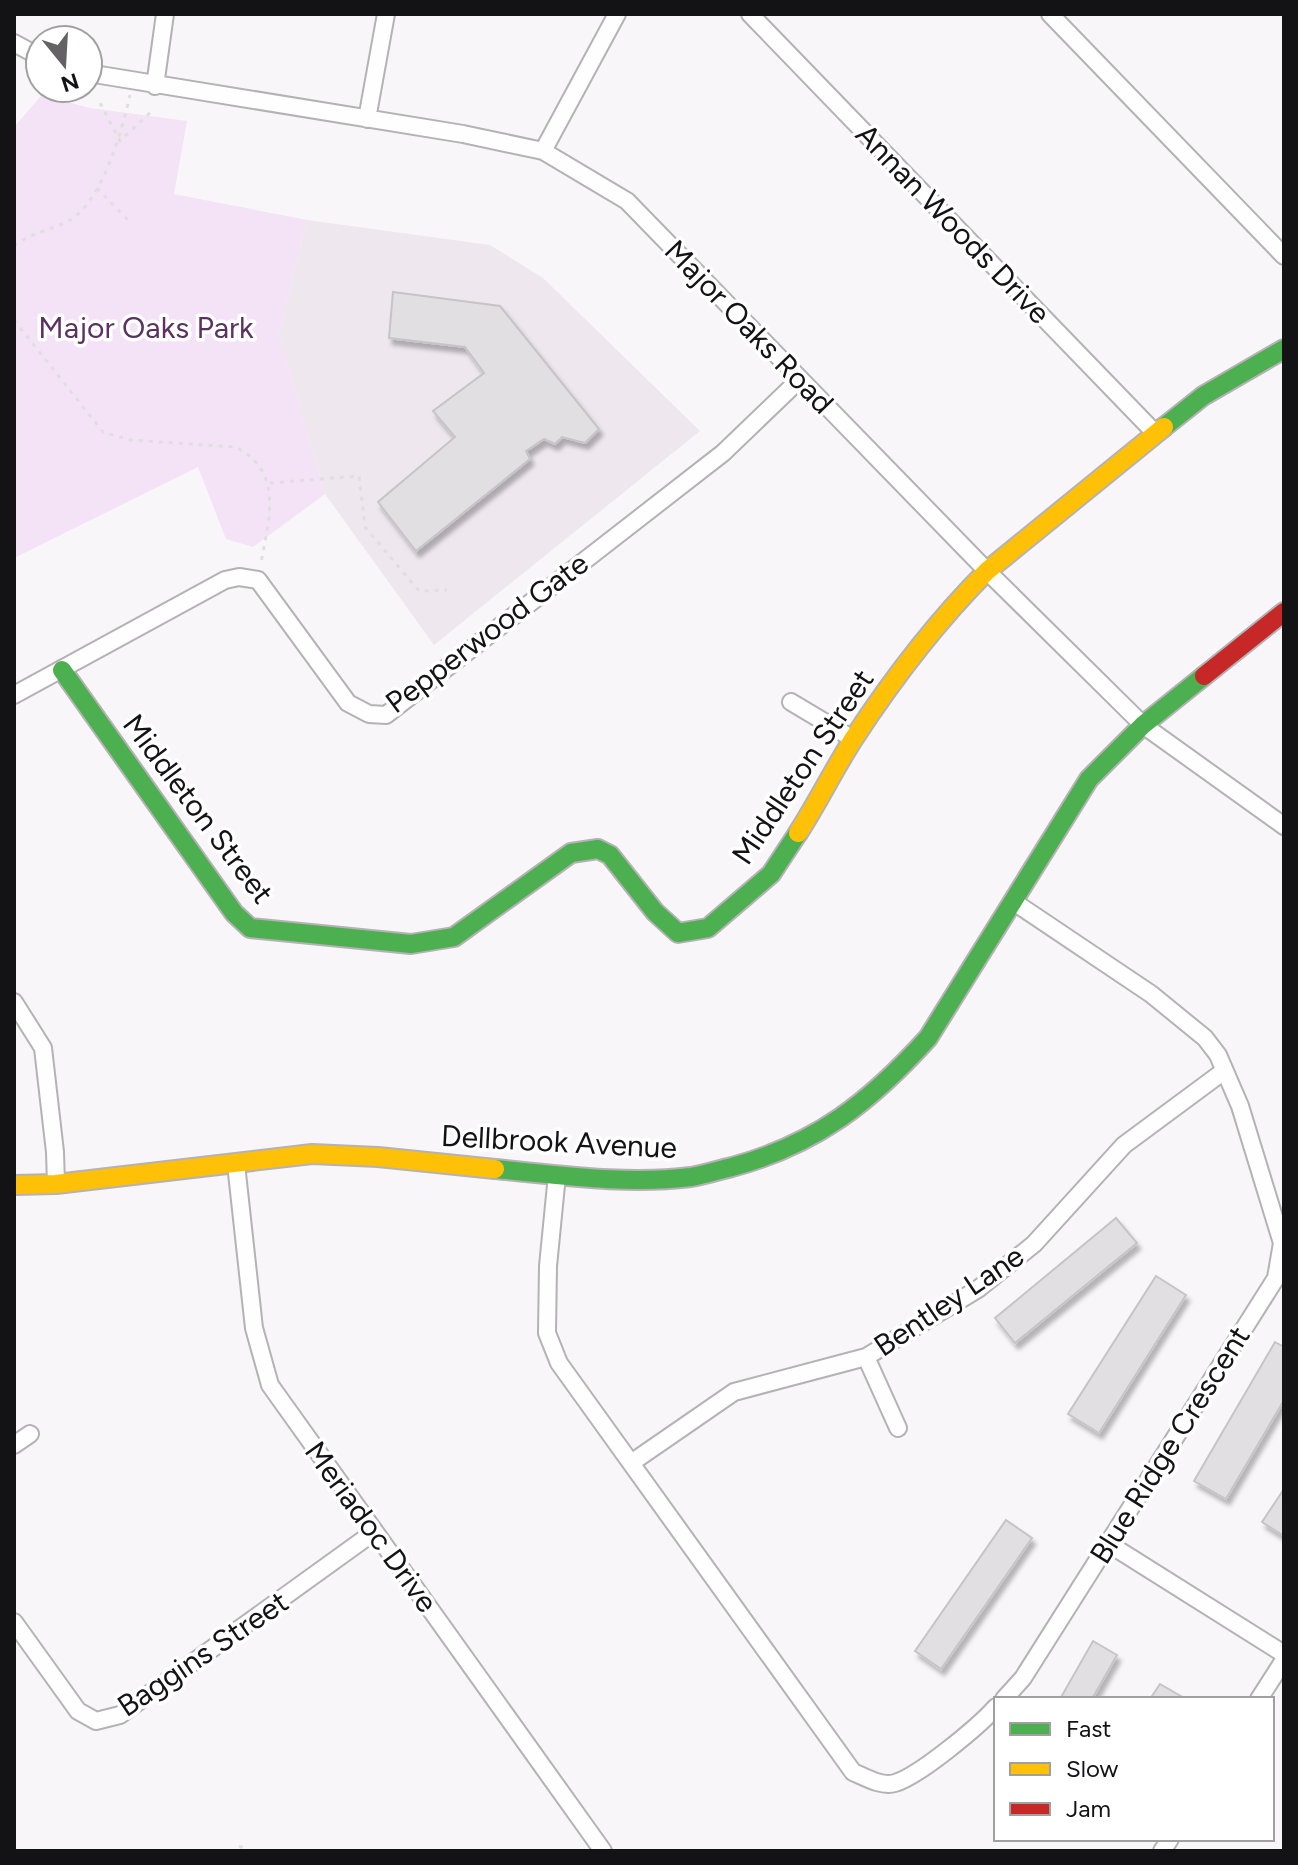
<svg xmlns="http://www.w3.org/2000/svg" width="1298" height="1865" font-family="Figtree,sans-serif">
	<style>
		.built { fill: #eee7ee }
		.green { fill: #f4e2f6 }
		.building { fill: #e1dfe1; stroke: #c6c4c6; stroke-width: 2; filter: url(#shadow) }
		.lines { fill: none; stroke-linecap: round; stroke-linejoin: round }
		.street-casing { stroke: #b4b2b4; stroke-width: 20 }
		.fast-casing { stroke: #b4b2b4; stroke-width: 22 }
		.slow-casing { stroke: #b4b2b4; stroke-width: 22 }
		.jam-casing { stroke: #b4b2b4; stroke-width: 22 }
		.path { stroke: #e0dfe0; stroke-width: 3; stroke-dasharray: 4 6; stroke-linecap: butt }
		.street { stroke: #fefefe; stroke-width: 16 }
		.fast { stroke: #4caf50; stroke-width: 18 }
		.slow { stroke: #ffc107; stroke-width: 18 }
		.jam { stroke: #c62828; stroke-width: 18 }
		.labels { text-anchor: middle; stroke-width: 7; stroke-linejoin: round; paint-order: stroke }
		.street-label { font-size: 30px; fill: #131214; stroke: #fff }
		.park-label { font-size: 30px; fill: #5c3062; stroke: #fff }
	</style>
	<defs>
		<filter id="shadow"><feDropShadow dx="3.5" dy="6" stdDeviation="2" flood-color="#0004"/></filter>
	</defs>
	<rect width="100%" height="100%" fill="#f9f6f9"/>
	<path class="built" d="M307,220L490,245L543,278L700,431L434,645L325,494L279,334Z"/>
	<path class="green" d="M42,95L90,108L187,121L174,194L307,220L279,334L325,494L253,547L226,539L198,467L14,558V127Z"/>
	<path class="building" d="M393,292L500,306L599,429L585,443L562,437L555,444L544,439L526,451L530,459L416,551L378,502L455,437L433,411L484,373L465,347L389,338Z
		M1116,1218L1137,1243L1015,1343L995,1318Z
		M1156,1276L1186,1295L1099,1433L1068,1414Z
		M1275,1342L1284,1347V1400L1226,1499L1194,1481Z
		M1284,1489V1536L1262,1522Z
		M1006,1520L1032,1538L941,1669L915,1651Z
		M1093,1641L1117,1655L1092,1699H1060Z
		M1160,1684L1184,1698L1183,1699H1150Z"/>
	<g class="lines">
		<defs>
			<path id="street" d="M750,14L1156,434
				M1050,14L1284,256
				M14,43L40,57
				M88,73L463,134L543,151L627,201L987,571L1143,725L1284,826
				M155,86L165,14
				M367,119L386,14
				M543,151L617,14
				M14,695L225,580L239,577L258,580L348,703L369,714L386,715L723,453L800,379
				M791,702L853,739
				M14,1002L43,1048L55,1152L56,1184
				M236,1164L254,1328L270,1385L603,1851
				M557,1175L548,1266L547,1333L559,1363L853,1772C865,1777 881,1787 895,1783C919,1776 978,1727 996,1707
				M866,1357L898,1428
				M14,1445L30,1434
				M631,1463L734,1392L866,1357L978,1289L1034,1244L1124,1145L1224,1071
				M1109,1544L1284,1654
				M14,1622L78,1711L96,1721L120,1715L374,1532
				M1004,1699L1023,1678L1276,1278L1282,1243L1240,1106L1218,1055L1205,1038L1151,994L1014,902
				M1259,1699L1284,1660
				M1162,1851L1170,1839"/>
			<path id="fast" d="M1164,427L1203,396L1284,349
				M62,670L234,913L250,928L411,944L454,937L571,853L598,849L610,855L655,912L678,933L708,928L771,874L798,833
				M495,1169C559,1175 626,1185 691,1177C704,1175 719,1170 732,1167C817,1144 870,1102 928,1038L1089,779L1143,725L1204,676"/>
			<path id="slow" d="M798,833C818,802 834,769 854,738C892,680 937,621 987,571L1164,427
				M14,1185L56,1184L312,1154L378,1157L495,1169"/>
			<path id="jam" d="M1204,676L1284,612"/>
		</defs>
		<use href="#street" class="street-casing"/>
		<use href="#fast" class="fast-casing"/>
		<use href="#slow" class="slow-casing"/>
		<use href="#jam" class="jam-casing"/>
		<path class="path" d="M100,103L120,141L152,111
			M97,188L130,222
			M14,246C30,233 52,230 70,220C103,200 122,130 130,95
			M14,320L103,432L130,440L235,447C284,471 269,518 261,563
			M270,483L359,476L365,527L419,591L447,590
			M239,1846L250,1851"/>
		<use href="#street" class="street"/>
		<use href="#fast" class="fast"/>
		<use href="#slow" class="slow"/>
		<use href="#jam" class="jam"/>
	</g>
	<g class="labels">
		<g class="street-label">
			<text transform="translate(953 224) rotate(46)" y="10">Annan Woods Drive</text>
			<text transform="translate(749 327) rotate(46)" y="10">Major Oaks Road</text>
			<text transform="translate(487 633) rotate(-37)" y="10">Pepperwood Gate</text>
			<text transform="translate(803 767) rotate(-56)" y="10">Middleton Street</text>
			<text transform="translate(198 809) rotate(53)" y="10">Middleton Street</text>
			<text transform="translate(559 1142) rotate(3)" y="10">Dellbrook Avenue</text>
			<text transform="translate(949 1301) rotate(-34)" y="10">Bentley Lane</text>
			<text transform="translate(1170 1445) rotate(-58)" y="10">Blue Ridge Crescent</text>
			<text transform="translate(371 1527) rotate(54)" y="10">Meriadoc Drive</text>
			<text transform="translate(203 1654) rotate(-34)" y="10">Baggins Street</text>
		</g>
		<g class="park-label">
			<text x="146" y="338">Major Oaks Park</text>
		</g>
	</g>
	<rect width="1298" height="1865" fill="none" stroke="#131214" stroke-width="32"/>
	<rect x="994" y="1697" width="280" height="144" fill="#ffffff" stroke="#a1a0a1" stroke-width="2"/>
	<rect x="1010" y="1723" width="40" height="12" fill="#4caf50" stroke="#a1a0a1" stroke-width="2"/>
	<text x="1066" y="1737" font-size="24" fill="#131214">Fast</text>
	<rect x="1010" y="1763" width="40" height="12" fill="#ffc107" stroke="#a1a0a1" stroke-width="2"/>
	<text x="1066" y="1777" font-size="24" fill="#131214">Slow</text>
	<rect x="1010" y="1803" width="40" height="12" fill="#c62828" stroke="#a1a0a1" stroke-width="2"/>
	<text x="1066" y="1817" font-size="24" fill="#131214">Jam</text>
	<g transform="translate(64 64) rotate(162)"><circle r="38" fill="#ffffff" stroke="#a1a0a1" stroke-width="2"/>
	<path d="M0-6L14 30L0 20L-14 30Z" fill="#646264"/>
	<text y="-12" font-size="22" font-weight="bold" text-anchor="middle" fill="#131214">N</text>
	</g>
</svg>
